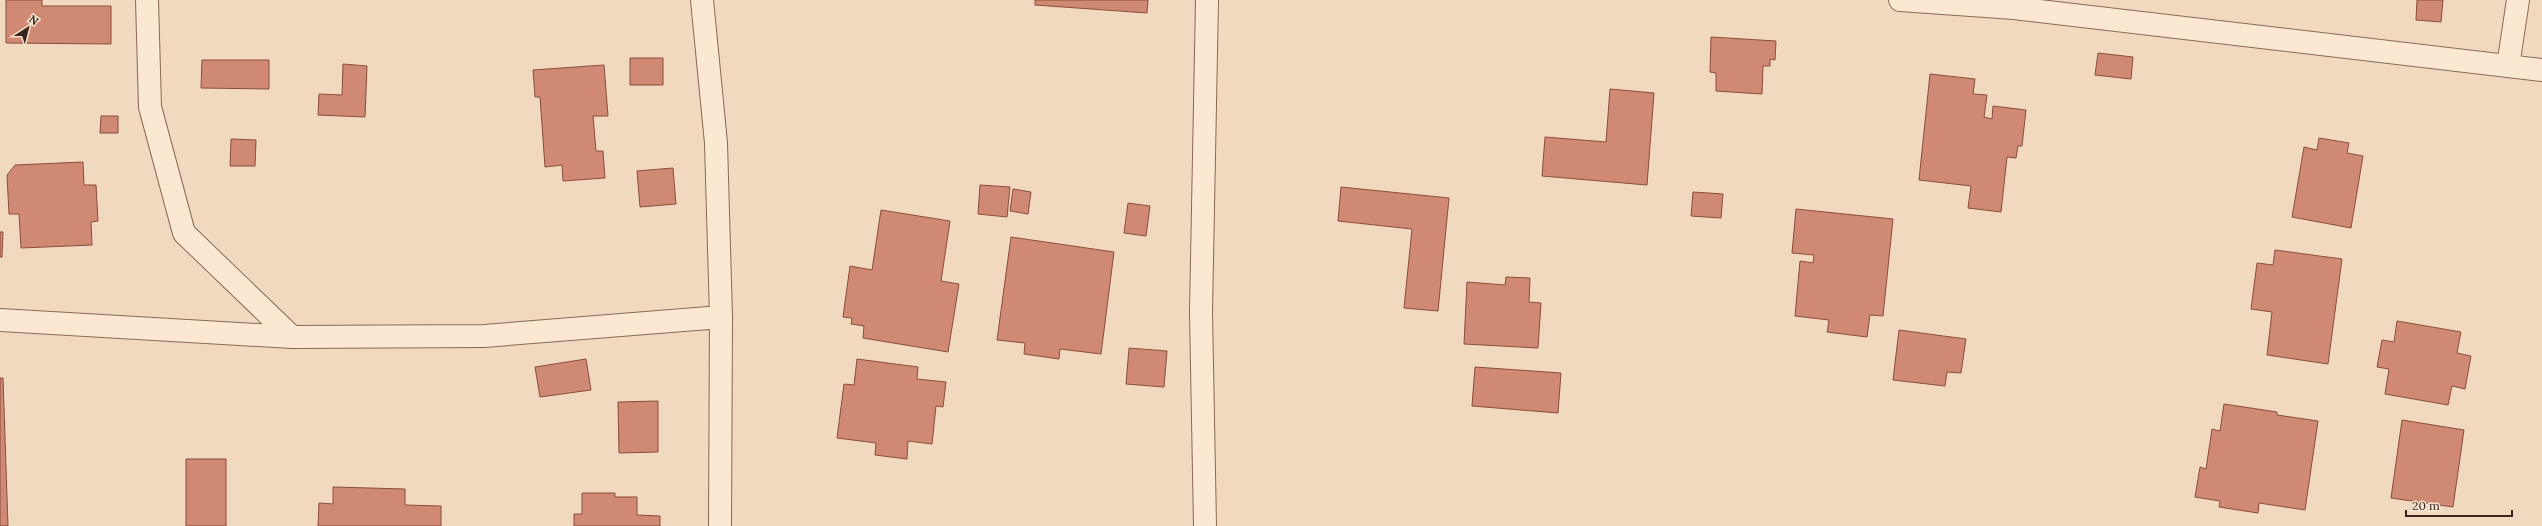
<svg xmlns="http://www.w3.org/2000/svg" width="2542" height="526" font-family="Lora,serif">
	<style>
		.building { fill: #d08973; stroke: #8a4d3b }
		.lines { fill: none; stroke-linecap: round; stroke-linejoin: round }
		.street-casing { stroke: #896956; stroke-width: 24 }
		.street { stroke: #fae8d2; stroke-width: 22 }
	</style>
	<rect width="100%" height="100%" fill="#f0d9bf"/>
	<path class="building" d="M6,0H42V6H111V44L6,43Z
		M1035,0H1148L1147,13L1035,5Z
		M2417,0H2443L2441,22L2416,20Z
		M1711,37L1776,41L1775,60L1770,59V66H1763L1762,94L1716,91V73L1710,72Z
		M2098,53L2133,57L2131,79L2095,75Z
		M630,58H663V85H630Z
		M202,60H269V89L201,88Z
		M343,64L367,66L365,117L318,115L319,94L342,95Z
		M604,65L608,116H593L596,151H603L605,178L563,181L562,165L545,167L540,97H535L533,70Z
		M1930,74L1975,79L1973,94L1987,95L1984,117L1992,119L1993,106L2026,110L2022,146H2018L2016,158L2007,157L2001,212L1968,208L1971,186L1919,180Z
		M1610,89L1654,93L1647,185L1542,176L1545,137L1606,142Z
		M101,116H118V133H100Z
		M2319,138L2349,143L2347,153L2363,156L2351,228L2292,217L2304,147L2317,150Z
		M231,139L256,140L255,166H230Z
		M83,162L84,185H96L98,221L91,222L92,245L21,248L19,214H9L7,175L15,165Z
		M673,168L676,204L640,207L637,171Z
		M980,185L1010,187L1007,217L978,214Z
		M1341,187L1449,198L1438,311L1404,308L1412,229L1338,221Z
		M1013,189L1031,192L1028,214L1010,211Z
		M1693,192L1723,194L1721,218L1691,216Z
		M1128,203L1150,206L1146,236L1124,233Z
		M1796,209L1893,219L1883,316L1870,315L1867,337L1827,332L1829,320L1795,316L1800,261L1813,263L1814,255L1792,253Z
		M881,210L950,221L941,281L959,284L948,352L863,338L864,326L851,324L852,318L843,317L850,266L872,270Z
		M0,232H3L2,257H0Z
		M1011,237L1114,252L1101,354L1060,349L1059,359L1024,354L1025,343L997,340Z
		M2275,250L2342,259L2328,364L2267,355L2272,312L2251,309L2257,263L2273,265Z
		M1506,277L1530,278L1529,302L1541,303L1538,348L1464,344L1467,282L1505,285Z
		M2397,321L2461,332L2457,353L2471,356L2465,389L2452,386L2448,405L2385,394L2389,369L2377,367L2382,340L2394,342Z
		M1899,330L1966,339L1961,373L1947,372L1945,386L1893,380Z
		M1129,348L1167,351L1164,387L1126,384Z
		M586,359L591,390L540,397L535,367Z
		M857,359L918,367L917,379L946,382L943,407L936,406L932,444L908,441L907,459L875,455L876,443L837,438L844,384L854,385Z
		M1475,367L1561,373L1558,413L1472,406Z
		M0,378H3L8,526H0Z
		M658,401V452L619,453L618,402Z
		M2224,404L2277,412V415L2318,421L2305,510L2259,503L2258,513L2219,507L2220,501L2195,497L2200,467L2206,469L2212,429L2220,431Z
		M2402,420L2464,430L2453,507L2391,498Z
		M186,459H226V526H186Z
		M333,487L405,489V505L441,506V526H318L319,503L333,504Z
		M582,493H615V497H637V515L660,516V526H574V514H582Z"/>
	<g class="lines">
		<defs>
			<path id="street" d="M147,0L150,107L184,233L292,337L484,336L721,317
				M702,0L716,143L721,317L720,526
				M1900,0L2014,8L2542,70
				M2508,66L2518,0
				M0,320L292,337
				M1205,526L1201,312L1207,0"/>
		</defs>
		<use href="#street" class="street-casing"/>
		<use href="#street" class="street"/>
	</g>
	<g transform="translate(28 28) rotate(36)" stroke="#f7e4cf" stroke-width="3" paint-order="stroke">
	<path d="M0-3L7 15L0 10L-7 15Z" fill="#38251c"/>
	<text y="-6" font-size="11" font-weight="bold" text-anchor="middle" fill="#38251c">N</text>
	</g>
	<path d="M2406 510v6h106v-6" fill="none" stroke="#38251c" stroke-width="2"/>
	<text x="2412" y="510" font-size="12" fill="#38251c" stroke="#f7e4cf" stroke-width="3" paint-order="stroke">20 m</text>
</svg>
